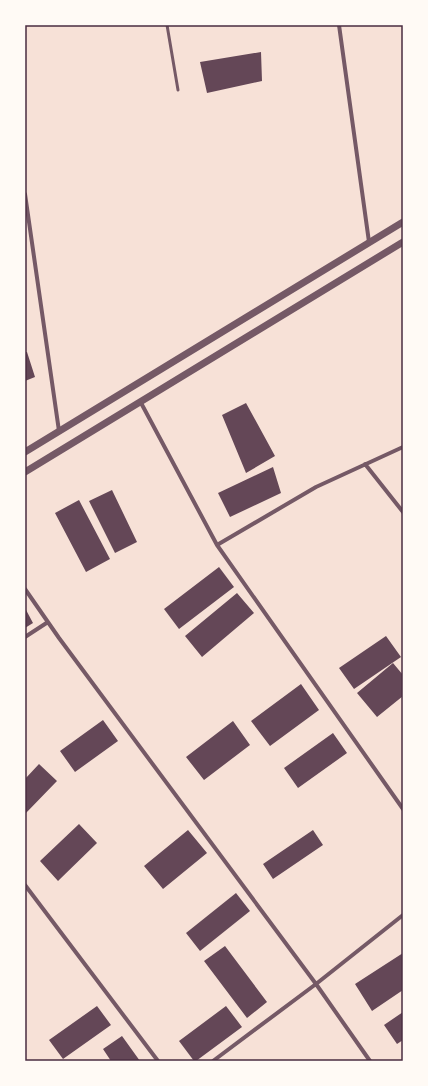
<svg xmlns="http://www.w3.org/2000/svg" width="428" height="1086" font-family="'Alegreya Sans',sans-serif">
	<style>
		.building { fill: #644757 }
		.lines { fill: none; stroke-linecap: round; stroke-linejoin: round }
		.service { stroke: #755966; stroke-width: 3 }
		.minor { stroke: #755966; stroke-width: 4 }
		.tertiary { stroke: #755966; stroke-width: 7 }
		.neatline { fill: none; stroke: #4a2c40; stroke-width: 1.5 }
	</style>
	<rect width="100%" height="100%" fill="#f7e1d7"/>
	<path class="building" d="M261,52L262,81L207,93L200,62Z
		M25,352H27L35,377L25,381Z
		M246,403L275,456L246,473L222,415Z
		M273,467L281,493L230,517L218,493Z
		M112,490L137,542L115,553L89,501Z
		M79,500L110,559L86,572L55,513Z
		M219,567L234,587L179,629L164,609Z
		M237,593L254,613L202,657L185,636Z
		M25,608L33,623L25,628Z
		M386,636L401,657L354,689L339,668Z
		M393,663L403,675V696L377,717L357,693Z
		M301,684L319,710L270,746L251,721Z
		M103,720L118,741L75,772L60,751Z
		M233,721L250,745L204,780L186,757Z
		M333,733L347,753L298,788L284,768Z
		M39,764L57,781L25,814V779Z
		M79,824L97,843L58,881L40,861Z
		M188,830L207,853L163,889L144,866Z
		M313,830L323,845L273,879L263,864Z
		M236,893L250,911L200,951L186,933Z
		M225,946L267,1002L247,1018L204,961Z
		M403,953V990L372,1011L355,984Z
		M97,1006L111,1025L63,1059L49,1040Z
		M226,1006L242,1027L196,1061H194L179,1041Z
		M403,1012V1040L397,1044L384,1025Z
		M122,1036L140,1061H111L103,1049Z"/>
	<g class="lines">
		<path class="service" d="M167,25L178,90"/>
		<path class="minor" d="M339,25L369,242
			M25,194L59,431
			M140,401L217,545L403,809
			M365,464L403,512
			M217,545L316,487L403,447
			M25,589L59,638L316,984L370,1061
			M25,637L48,622
			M25,885L158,1061
			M213,1061L316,984L403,915"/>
		<path class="tertiary" d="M25,452L403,222
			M25,472L403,242"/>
	</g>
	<rect width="428" height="1086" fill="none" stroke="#fffaf5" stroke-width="52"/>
	<rect x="26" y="26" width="376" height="1034" class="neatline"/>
</svg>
